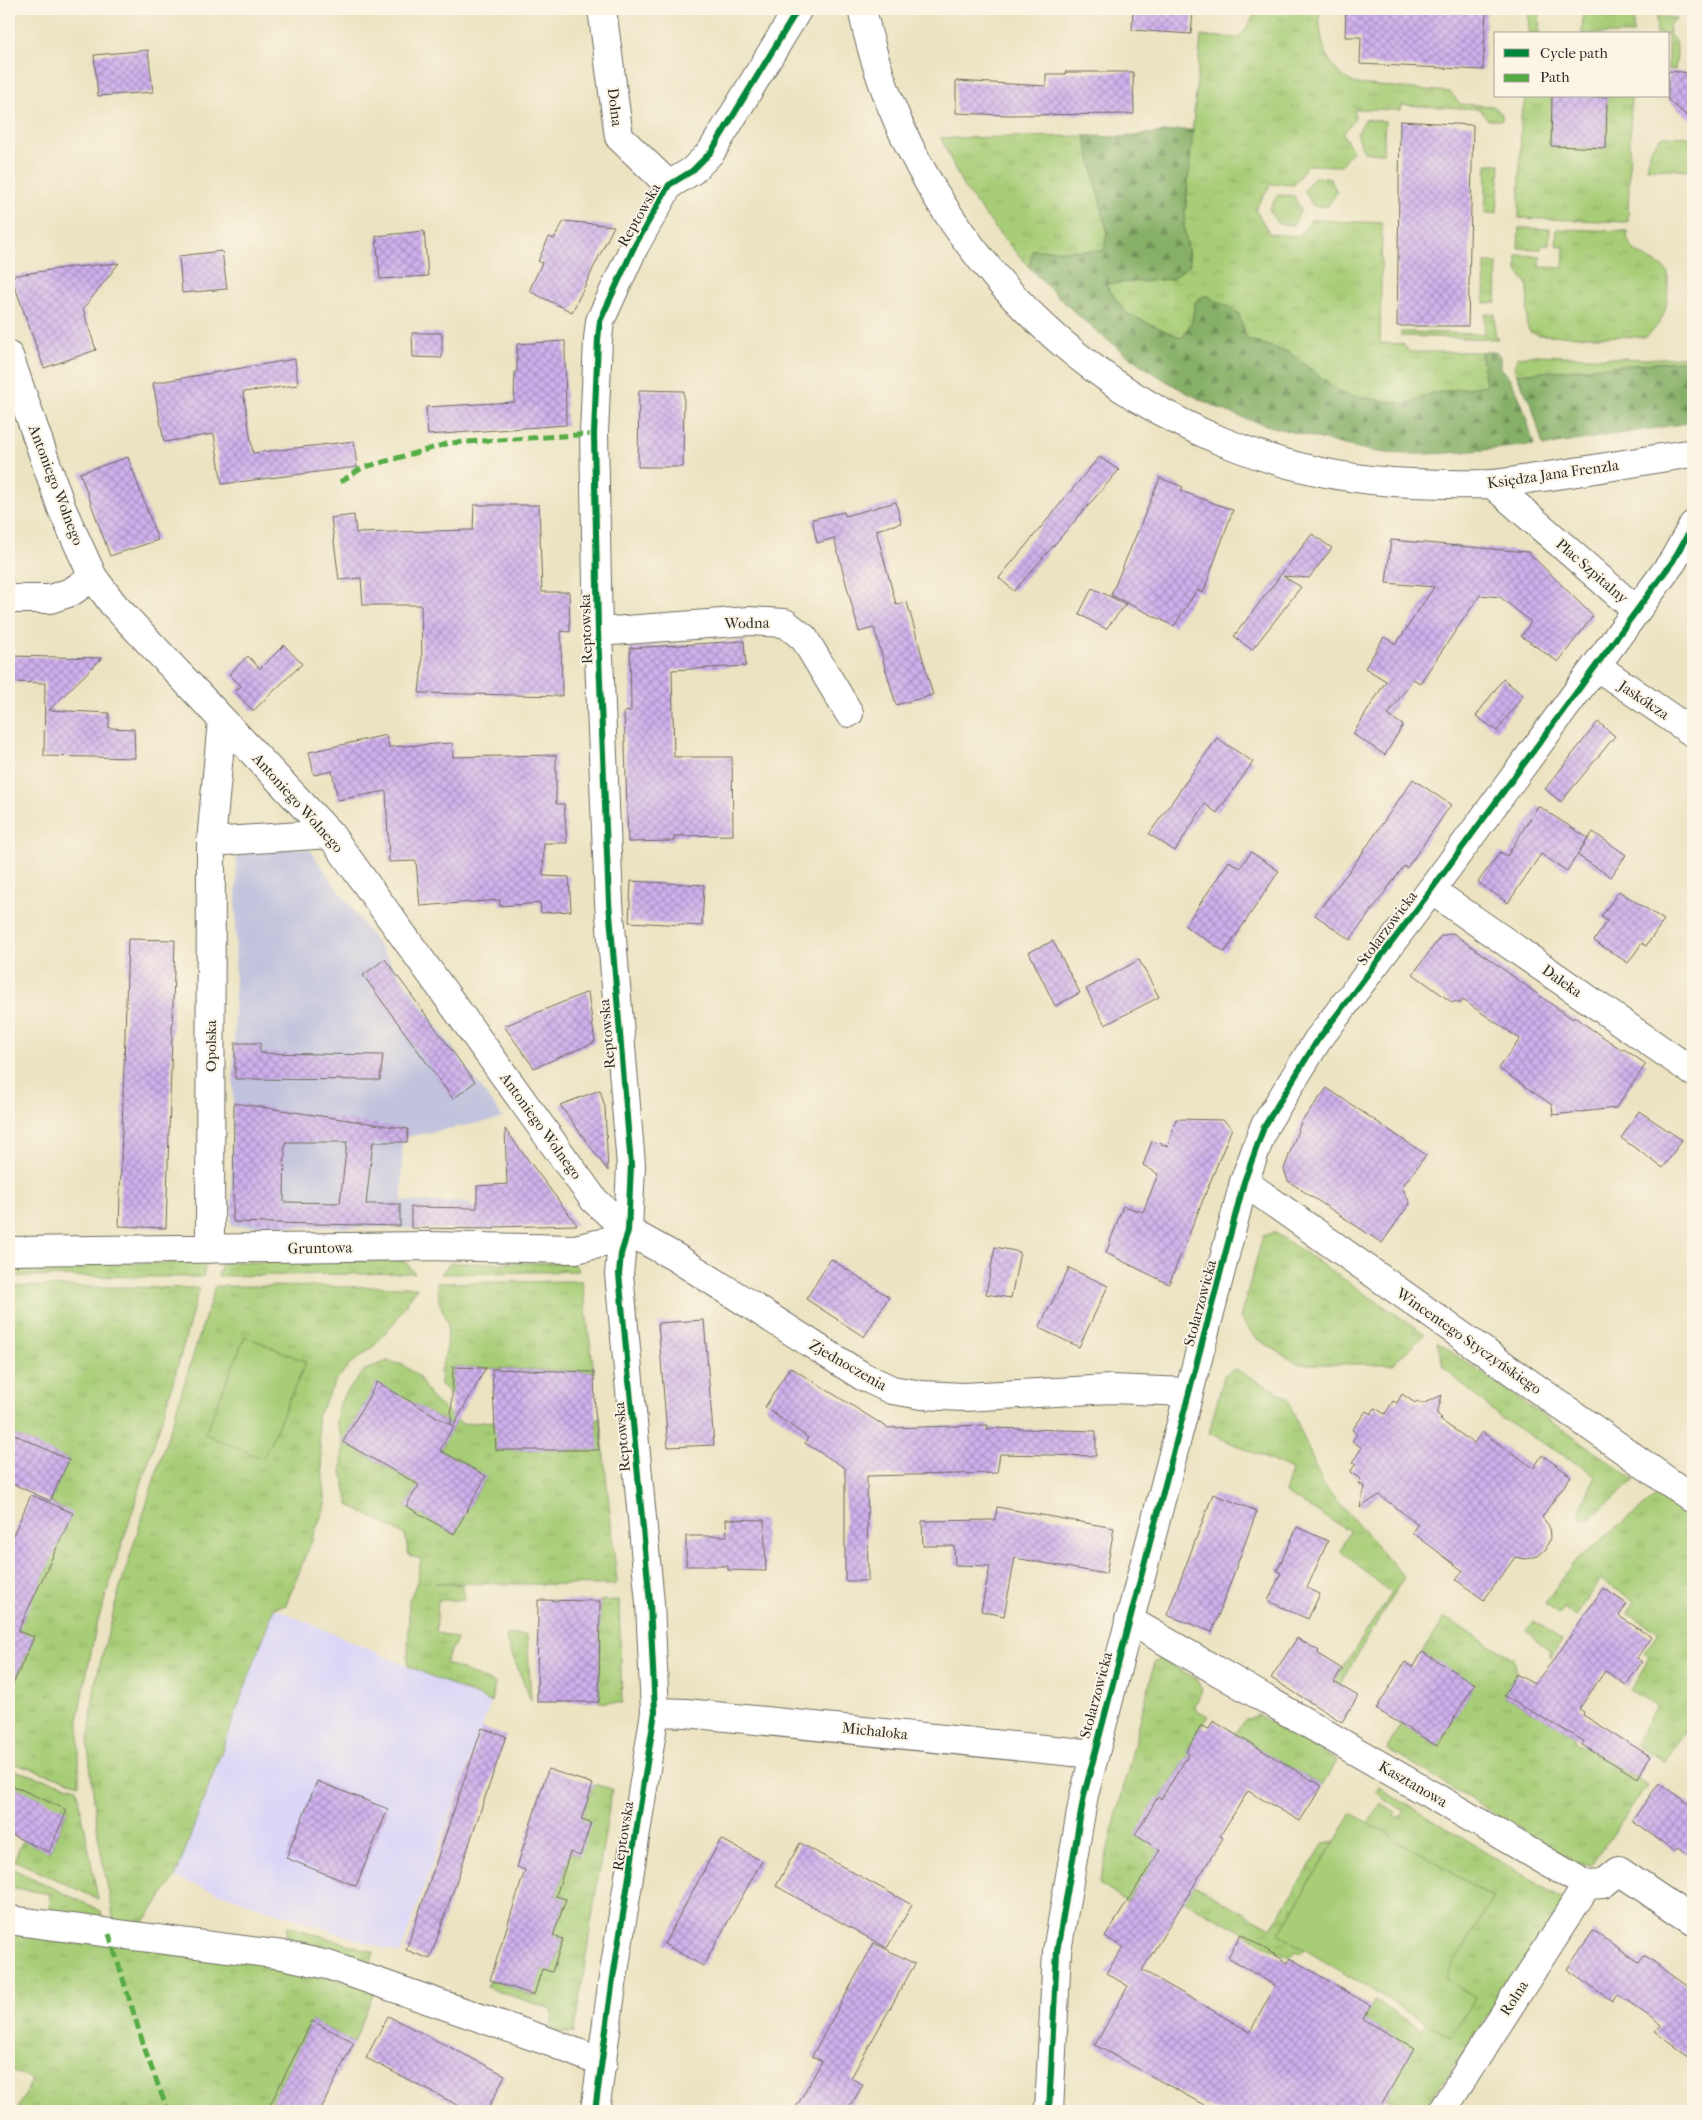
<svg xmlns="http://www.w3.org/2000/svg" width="1702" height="2120" font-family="'IM FELL French Canon',serif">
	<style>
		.built { fill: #dbd6f7 }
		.industrial { fill: #c1c2dd }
		.grass { fill: url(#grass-tufts); stroke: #6a7c51; fill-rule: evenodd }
		.forest { fill: url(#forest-firs); stroke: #586e4a }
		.pitch { fill: #a8cd77; stroke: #6a7c51 }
		.building { fill: url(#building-cross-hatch); fill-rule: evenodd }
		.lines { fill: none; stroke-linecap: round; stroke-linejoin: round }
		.street-casing { stroke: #6e6b60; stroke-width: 30 }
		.secondary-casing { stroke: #6e6b60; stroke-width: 30 }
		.primary-casing { stroke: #6e6b60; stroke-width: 30 }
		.street { stroke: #fff; stroke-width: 28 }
		.secondary { stroke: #fff; stroke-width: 28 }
		.primary { stroke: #fff; stroke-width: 28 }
		.quiet { stroke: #54ab44; stroke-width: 5; stroke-dasharray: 10 5; stroke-linecap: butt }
		.cycleway-casing { stroke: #fcf5e5; stroke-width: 9 }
		.cycleway { stroke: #00873e; stroke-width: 6 }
		.labels { text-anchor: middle; stroke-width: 4; stroke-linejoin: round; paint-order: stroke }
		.street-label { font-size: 15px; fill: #2b2b2b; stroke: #fcf5e5 }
	</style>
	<defs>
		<pattern id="grass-tufts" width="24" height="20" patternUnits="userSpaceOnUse" patternTransform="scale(1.25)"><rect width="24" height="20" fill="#a8cd77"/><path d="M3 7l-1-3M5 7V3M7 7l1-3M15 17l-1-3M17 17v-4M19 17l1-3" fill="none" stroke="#91b067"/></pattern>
		<pattern id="forest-firs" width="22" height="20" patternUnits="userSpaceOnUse" patternTransform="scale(1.25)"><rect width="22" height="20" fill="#86b068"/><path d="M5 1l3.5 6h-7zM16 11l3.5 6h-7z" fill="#6e8f56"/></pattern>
		<pattern id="building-cross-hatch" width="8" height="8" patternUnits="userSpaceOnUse" patternTransform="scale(1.25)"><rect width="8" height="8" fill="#cfb0ed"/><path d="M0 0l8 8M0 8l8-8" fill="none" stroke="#a88fc0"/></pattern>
	</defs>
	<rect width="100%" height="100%" fill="#fcf5e5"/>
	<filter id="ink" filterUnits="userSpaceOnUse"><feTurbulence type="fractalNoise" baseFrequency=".02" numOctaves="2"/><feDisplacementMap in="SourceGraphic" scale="10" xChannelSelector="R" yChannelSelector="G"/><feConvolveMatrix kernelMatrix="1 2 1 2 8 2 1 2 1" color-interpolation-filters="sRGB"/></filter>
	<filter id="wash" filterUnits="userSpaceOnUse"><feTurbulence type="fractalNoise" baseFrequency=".0096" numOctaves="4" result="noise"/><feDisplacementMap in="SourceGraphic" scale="20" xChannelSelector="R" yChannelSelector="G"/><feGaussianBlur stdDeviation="1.12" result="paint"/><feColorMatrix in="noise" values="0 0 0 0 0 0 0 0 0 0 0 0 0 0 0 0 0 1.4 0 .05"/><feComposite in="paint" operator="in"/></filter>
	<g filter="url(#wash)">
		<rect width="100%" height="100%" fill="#ebe3c1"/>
		<path class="built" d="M274,1608L491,1702L400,1954L175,1878Z"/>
		<path class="industrial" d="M237,848L309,849L503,1118L402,1138V1201L471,1203L473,1229L234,1226L231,1224Z"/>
		<path class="grass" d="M1258,9H1320C1318,38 1326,72 1356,84L1450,92L1460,104L1493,106L1502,114V120H1488L1480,109L1402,105L1401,110L1355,109V118L1343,134L1353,151L1340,166L1307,165L1294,185L1271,184L1255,209L1270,234L1299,236L1311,220L1382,223L1380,343L1403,344L1409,352H1481L1486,385L1433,393L1405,404L1342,394L1290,353L1247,339L1238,312L1195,302L1192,322L1182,338L1127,314L1105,284L1172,279L1190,264L1184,225L1201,36L1240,38Z
			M1529,9H1540L1539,34H1528Z
			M1583,9H1634L1633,34H1582Z
			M1657,16L1677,18L1669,25V34C1681,44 1676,55 1675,70L1668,69V34H1656Z
			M1527,96H1552L1551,146L1606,148L1607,97L1592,96H1631L1628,222L1519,218L1521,116Z
			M1365,119L1385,121L1383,153L1364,152L1357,134Z
			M1085,136L1107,231L1104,251L1033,250L1029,267L999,233L963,186L941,138Z
			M1662,136L1689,137L1693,140V170L1647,168L1651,148Z
			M1487,164H1500L1497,213H1485Z
			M1314,177L1330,178L1337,192L1328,206H1313L1304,191Z
			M1278,195L1294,196L1301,210L1293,225L1277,224L1269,209Z
			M1519,228L1550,229L1549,245H1542L1541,249L1518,248Z
			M1557,229L1627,231C1626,256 1655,258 1668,272C1668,300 1669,318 1646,337L1539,335L1530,332L1527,326L1528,285L1517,271V255L1540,256V267L1563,268L1564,246L1556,245Z
			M1485,263H1497L1496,303H1484Z
			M1485,314H1495V333L1498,339L1401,336V332L1484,334Z
			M1536,355L1646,359L1693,356V360L1516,374L1514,366L1518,357Z
			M1274,1232L1425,1334L1393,1364H1298L1256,1338L1240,1318L1263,1236Z
			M404,1261L415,1273L218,1276L222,1262Z
			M206,1263L203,1277L14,1276L19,1264Z
			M450,1263H573L579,1271L441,1274Z
			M582,1281L594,1372L453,1367L452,1395L441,1385L440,1372L447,1348L448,1323L439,1301L437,1283Z
			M9,1286L199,1288L171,1390L96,1627L79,1712V1784L9,1762V1693L34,1638L18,1630L72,1514L50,1502L68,1460L9,1432Z
			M215,1286L417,1287L395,1321L375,1345L350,1365L336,1380L317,1417L326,1504L286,1605L274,1608L175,1878L138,1930L115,1926L98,1836L88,1746L95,1683L119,1591Z
			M1437,1342L1635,1480L1589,1519L1581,1518L1579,1512L1596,1475L1501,1418L1444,1368Z
			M387,1361L403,1365L418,1376L431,1398L462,1424L495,1421L497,1450H598L596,1420L600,1418L617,1582L614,1585L435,1583L463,1585L465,1600H438L436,1632L457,1639L445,1663L495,1684L491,1702L408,1666L409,1600L417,1582L421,1559L409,1555L405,1535L349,1505L342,1472L343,1442L336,1421L339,1406L344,1395L365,1370ZM377,1383L453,1426L440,1450L486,1476L454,1534L406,1506L419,1485L343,1442Z
			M1235,1369L1287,1397L1323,1485L1404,1577L1339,1686L1334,1682L1391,1593L1341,1551L1350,1531L1285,1493L1292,1470L1209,1433L1224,1375Z
			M1657,1495L1693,1519V1718L1664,1761L1635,1744L1656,1705L1630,1690L1650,1657L1645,1653L1658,1631L1627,1613L1634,1601L1600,1579L1576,1617L1563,1608L1559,1614L1545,1604L1574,1562Z
			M619,1600L622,1703L599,1702L600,1601Z
			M1445,1618L1513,1658L1516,1674L1504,1696L1572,1734L1576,1742L1647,1785L1592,1865L1579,1864L1387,1749L1401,1724L1437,1746L1474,1685L1422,1652Z
			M1534,1621L1562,1640L1551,1658L1549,1651L1527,1631Z
			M506,1635H527L531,1700L507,1643Z
			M1161,1659L1196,1679L1202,1690L1194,1708L1208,1716L1186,1751L1189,1754L1161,1799L1200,1874L1194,1885L1271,1928L1324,1843L1335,1841L1279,1934L1304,1949L1301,1954L1296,1951L1290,1958L1185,1901L1144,1875L1127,1902L1099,1884L1155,1662Z
			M1258,1715L1337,1761L1322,1786L1235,1734L1245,1720Z
			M9,1769L77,1788L98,1899L14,1860L23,1840L49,1852L67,1812L9,1784Z
			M593,1784L612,1789L574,2033L551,2032L553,2010L486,1987L490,1980L533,1995L542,1969L552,1972L563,1939L553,1936L566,1899L556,1896L570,1852L579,1856L581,1820Z
			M1378,1787L1566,1901L1423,2111H1406L1386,2097L1363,2019L1374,2000L1421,2030L1425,2022L1450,2037L1445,1978L1493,1898L1368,1823L1381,1803L1396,1812L1394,1816L1399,1819L1404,1811L1375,1792Z
			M9,1867L101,1911L104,1926L49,1914L50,1894L9,1887Z
			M288,1926L374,1952L370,1968L285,1946Z
			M9,1929L258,1960L375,1989L354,2042L312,2021L267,2111H17L32,2080L9,2069Z"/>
		<path class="forest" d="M1180,130H1193L1184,225L1190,264L1172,279L1105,284L1127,314L1182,338L1192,322L1195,302L1206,295L1238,312L1247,339L1290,353L1342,394L1405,404L1433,393L1486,385L1481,352H1496L1500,356V367C1520,387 1526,418 1534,445C1485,449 1435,457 1387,453C1362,450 1337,443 1313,437C1278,429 1244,420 1212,405C1142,373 1081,323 1029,267L1033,250L1104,251L1107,231L1085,136L1125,137Z
			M1693,360V422L1543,446L1532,406L1516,374Z"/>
		<path class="pitch" d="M245,1336L306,1362L263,1459L205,1434Z
			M1352,1813L1493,1898L1445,1978L1475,1997L1450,2037L1279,1934Z"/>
		<g id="blocks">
			<path class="building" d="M1133,9L1193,12L1191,34L1132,30Z
				M1346,9H1451L1486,11L1483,70L1360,64L1361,37H1345Z
				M148,50L153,92L98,96L94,55Z
				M1668,71L1693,73V121L1668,100Z
				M1065,72H1133L1134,114L1007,115L956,113V81L1046,86V74H1066Z
				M1552,96L1607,97L1606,148L1551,146Z
				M1400,121L1473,125L1468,326H1397Z
				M564,221L614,226L572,312L529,291L542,263L538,261L549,237L554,239Z
				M424,231L428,276L380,279L376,236Z
				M222,251L227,289L182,293L179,256Z
				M119,263L83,309L96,350L44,368L11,276L63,268Z
				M412,333H442V358L413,357Z
				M565,341L566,425L428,435L426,407L514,402L515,372L517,371V344Z
				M295,359L298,385L243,392L253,453L354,441L357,467L222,484L214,434L164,442L153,383Z
				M639,390L684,391L683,467H638Z
				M128,457L158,540L110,556L80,473Z
				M1099,457L1119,470L1014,591L999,578Z
				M1160,478L1183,487L1181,491L1233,510L1203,593L1197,590L1174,626L1111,595Z
				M896,502L901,523L876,530L896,604L907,602L933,695L896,705L874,628L859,632L834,538L817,543L812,519L844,512L845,516Z
				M474,505H539L542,592H569L570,632L561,631L562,696L419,693L422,666L421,605H363L361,578L339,580L331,518L354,515L356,533L473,530Z
				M1312,534L1332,548L1309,578L1283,576L1301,587L1252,650L1234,636Z
				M1391,540L1528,552L1593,616L1558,662L1521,636L1531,622L1500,597L1480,595L1420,683L1413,679L1388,715L1403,725L1385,755L1353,734L1386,681L1365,668L1384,637L1396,644L1434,587L1386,583Z
				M1092,588L1126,604L1106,629L1079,614Z
				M744,641L746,666L672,670L674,757H732L733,835L674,836V841L628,842L624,712L631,711L630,648Z
				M284,645L302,664L253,711L235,692L241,686L229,674L248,656L260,669Z
				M9,656L102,658L49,710L109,713V728L134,729L135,758L44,756L45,683L9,682Z
				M1503,679L1523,695L1497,731L1476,716Z
				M1598,722L1615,736L1561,802L1545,789Z
				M386,735L389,747L452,743L453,757L556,755V804H564L567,843H544L543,876L569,877L571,911L541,913L540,903L500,906V900L420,906L416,861L389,862L386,791L338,800L332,771L314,775L309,752Z
				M1217,738L1253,762L1217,813L1205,804L1175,851L1149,834Z
				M1413,779L1451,805L1407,868L1404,866L1350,940L1315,915L1356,862Z
				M1538,806L1588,838L1567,871L1541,854L1508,903L1478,882L1500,852L1507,856Z
				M1593,832L1626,855L1611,877L1577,855Z
				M1251,852L1279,871L1225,952L1185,926L1229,861L1240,868Z
				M631,881L704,885L702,926L629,922Z
				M1619,891L1664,920L1646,946L1642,943L1628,963L1594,941L1607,921L1601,917Z
				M1453,933L1554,1006L1573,1019L1574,1017L1622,1050L1624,1049L1646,1064L1616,1108L1553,1115L1552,1105L1498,1068L1520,1039L1463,1000L1460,1004L1456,1001L1453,1003L1413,974L1441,936Z
				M128,939L175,940L166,1228L119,1226Z
				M1053,941L1080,993L1055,1006L1029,952Z
				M385,959L475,1082L453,1099L363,975Z
				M1139,960L1159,997L1105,1025L1086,989Z
				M588,992L595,1042L534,1068L504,1026Z
				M235,1043H260V1053L383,1055L380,1080L235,1079Z
				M1327,1088L1426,1155L1402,1187L1410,1203L1382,1243L1288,1181L1284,1169L1301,1122Z
				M600,1090L605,1107L608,1171L560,1105Z
				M234,1103L408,1129L407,1142H373L366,1204H400V1226L233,1222ZM285,1142H347L340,1203L284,1202Z
				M1639,1111L1682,1140L1663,1168L1621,1138Z
				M1176,1119L1223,1120L1232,1128L1169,1284L1106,1253L1123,1206L1143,1212L1158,1174L1143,1165L1152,1141L1168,1146Z
				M505,1129L577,1225L495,1227V1229L411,1228V1207L477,1208V1186L507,1184Z
				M995,1247L1020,1252L1011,1298L986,1294Z
				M831,1259L889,1297L864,1337L806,1299Z
				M1069,1268L1108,1286L1079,1347L1039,1328Z
				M704,1320L714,1445L668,1447L658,1323Z
				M453,1367L486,1368L440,1450L486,1476L454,1534L406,1506L419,1485L343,1442L377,1382L451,1425Z
				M790,1367L888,1428L988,1425L987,1430L989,1431L990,1428L1096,1431V1456L1000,1454L997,1473L867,1476L868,1581H845V1468L805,1443L808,1438L765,1407Z
				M492,1369L594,1372L595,1411L599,1450H496Z
				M1402,1394L1415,1403L1417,1401L1422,1404L1442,1395L1437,1414L1442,1418L1440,1420L1474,1443L1482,1432L1534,1468L1542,1455L1571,1476L1542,1517L1549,1526L1550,1538L1546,1549L1538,1556L1526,1559L1515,1557L1484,1600L1456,1580L1463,1571L1412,1532L1418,1524L1379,1495L1360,1508L1364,1486L1358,1483L1361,1479L1350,1472L1356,1464L1352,1462L1362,1448L1352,1441L1357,1434L1352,1430L1366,1411L1371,1414L1375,1408L1385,1414L1393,1401L1397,1403Z
				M9,1432L69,1460L50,1501L9,1482Z
				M1213,1494L1257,1511L1212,1632L1167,1615Z
				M31,1495L73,1513L18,1631L34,1637L9,1693V1544Z
				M997,1507L1114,1528L1106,1574L1015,1558L1004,1616L981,1611L990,1566L955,1565L954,1546H923L922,1521L995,1520Z
				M726,1519L764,1520L766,1571L728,1570V1566H686V1536H727Z
				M1297,1527L1328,1541L1307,1588L1320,1594L1308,1619L1268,1601L1281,1573L1277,1571Z
				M1603,1588L1627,1604L1619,1616L1651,1637L1637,1658L1642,1662L1626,1685L1605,1671L1579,1709L1584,1712L1583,1715L1650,1756L1638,1778L1582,1745L1584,1741L1504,1696L1516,1674L1534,1684L1556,1657Z
				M538,1600L600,1601L599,1702H537Z
				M1297,1638L1319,1651L1318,1654L1342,1669L1334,1682L1358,1696L1342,1722L1271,1678Z
				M1422,1652L1475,1684L1437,1746L1376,1709L1405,1662L1413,1667Z
				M1213,1721L1322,1786L1300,1821L1248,1791L1220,1836L1223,1838L1142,1970L1250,2032L1275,1986L1228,1957L1241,1934L1288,1963L1290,1958L1371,2006L1363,2019L1414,2048L1378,2111H1215L1095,2045L1128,1986L1106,1973L1123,1947L1105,1937L1160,1850L1135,1835L1158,1797L1161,1799L1189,1754L1186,1752L1201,1726L1209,1729Z
				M482,1728L506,1736L430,1959L406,1950Z
				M548,1769L593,1784L581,1820L591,1823L580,1856L570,1852L556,1896L566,1899L553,1936L563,1939L552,1972L542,1969L534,1995L490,1980L525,1870L517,1867Z
				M317,1781L388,1809L356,1886L286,1858Z
				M1659,1783L1693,1807V1857L1678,1847L1675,1851L1632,1821Z
				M9,1784L67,1810L49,1852L9,1834Z
				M721,1839L762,1861L703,1966L664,1944Z
				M800,1843L912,1905L887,1948L776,1886Z
				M1593,1931L1639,1962L1644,1955L1693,1990V2058L1656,2032L1661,2025L1639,2009L1617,1994L1612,2001L1567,1969Z
				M874,1943L915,1964L851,2078L863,2085L847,2111H794L822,2061L812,2056Z
				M388,2016L505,2075L487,2111H469L366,2058Z
				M312,2021L354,2042L320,2111H267Z"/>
		</g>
	</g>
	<g filter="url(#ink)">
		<use href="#blocks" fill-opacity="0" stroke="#6e6b60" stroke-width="1"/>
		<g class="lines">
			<defs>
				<path id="street" d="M602,9L619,137L669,185
					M9,356L62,509L93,577L113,604L330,834L594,1200L628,1231L675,1257L862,1376L892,1390L922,1395L964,1397L1111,1389L1188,1392
					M9,599H50L71,592L93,577
					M598,632L749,621L785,623L804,638L849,713
					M1596,666L1693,733
					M211,842L330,834
					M1431,890L1693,1072
					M1244,1182L1693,1499
					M210,1249L211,842L222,720
					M9,1251L427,1246L575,1249L602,1243L628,1231
					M1129,1620L1587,1885L1603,1884L1619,1871L1693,1921
					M655,1712L686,1713L1093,1754
					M9,1920L283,1955L328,1965L550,2042L603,2063
					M595,2111L613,1978L655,1712L650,1603L619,1274L621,1254L628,1231L631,1165L609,903L598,632L594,434L598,339L600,321L634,247L669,185L692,171L711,152L798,9
					M1442,2111L1587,1885"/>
				<path id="secondary" d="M1492,484L1636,610
					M1049,2111L1057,1951L1084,1795L1244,1182L1264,1127L1317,1041L1423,901L1673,561L1693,525"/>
				<path id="primary" d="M862,9C916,267 1146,473 1412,483C1438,484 1466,485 1492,484C1506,483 1521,480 1535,478C1588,471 1640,461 1693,453"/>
			</defs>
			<use href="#street" class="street-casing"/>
			<use href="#secondary" class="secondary-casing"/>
			<use href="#primary" class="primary-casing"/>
			<use href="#street" class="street"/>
			<use href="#secondary" class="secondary"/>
			<use href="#primary" class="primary"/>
			<path class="quiet" d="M340,482L362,468L450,443L594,434
				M109,1934L147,2056L168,2111"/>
			<defs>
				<path id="cycleway" d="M595,2111L613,1978L655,1712L650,1603L619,1274L621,1254L628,1231L631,1165L609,903L598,632L594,434L598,339L600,321L634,247L669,185L692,171L711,152L798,9
					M1049,2111L1057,1951L1084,1795L1244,1182L1264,1127L1317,1041L1423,901L1673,561L1693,525"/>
			</defs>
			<use href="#cycleway" class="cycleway-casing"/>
			<use href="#cycleway" class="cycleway"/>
		</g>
	</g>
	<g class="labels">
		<g class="street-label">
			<text transform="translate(615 107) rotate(83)" y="5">Dolna</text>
			<text transform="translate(639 215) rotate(-60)" y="5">Reptowska</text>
			<text transform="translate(1553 474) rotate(-8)" y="5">Księdza Jana Frenzla</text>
			<text transform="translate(56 485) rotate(69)" y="5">Antoniego Wolnego</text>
			<text transform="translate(1592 571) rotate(41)" y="5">Plac Szpitalny</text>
			<text transform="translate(747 623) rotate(-1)" y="5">Wodna</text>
			<text transform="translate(586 629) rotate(-92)" y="5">Reptowska</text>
			<text transform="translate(1644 700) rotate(34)" y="5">Jaskółcza</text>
			<text transform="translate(298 803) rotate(48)" y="5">Antoniego Wolnego</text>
			<text transform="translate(1387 928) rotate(-53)" y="5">Stolarzowicka</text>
			<text transform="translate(1562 981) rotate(35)" y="5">Daleka</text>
			<text transform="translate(607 1034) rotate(-95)" y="5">Reptowska</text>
			<text transform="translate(211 1046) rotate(-90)" y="5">Opolska</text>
			<text transform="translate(541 1126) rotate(54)" y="5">Antoniego Wolnego</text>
			<text transform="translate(320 1248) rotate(-1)" y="5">Gruntowa</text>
			<text transform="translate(1200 1303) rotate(-75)" y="5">Stolarzowicka</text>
			<text transform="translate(1469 1341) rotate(35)" y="5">Wincentego Styczyńskiego</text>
			<text transform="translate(848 1365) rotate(30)" y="5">Zjednoczenia</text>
			<text transform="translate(622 1437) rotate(-95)" y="5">Reptowska</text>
			<text transform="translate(1096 1695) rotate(-75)" y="5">Stolarzowicka</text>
			<text transform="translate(875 1731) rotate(6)" y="5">Michaloka</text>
			<text transform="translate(1413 1784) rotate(30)" y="5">Kasztanowa</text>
			<text transform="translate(623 1836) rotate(-81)" y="5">Reptowska</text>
			<text transform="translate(1514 1998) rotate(-57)" y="5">Rolna</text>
		</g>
	</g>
	<rect width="1702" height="2120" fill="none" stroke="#fcf5e5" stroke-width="30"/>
	<rect x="1494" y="32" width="175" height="65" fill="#fcf5e5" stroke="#a8a49b"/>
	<rect x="1504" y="49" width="25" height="8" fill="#00873e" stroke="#a8a49b"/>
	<text x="1540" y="58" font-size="15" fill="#2b2b2b">Cycle path</text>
	<rect x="1504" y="74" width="25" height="8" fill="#54ab44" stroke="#a8a49b"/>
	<text x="1540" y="82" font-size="15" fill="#2b2b2b">Path</text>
</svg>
